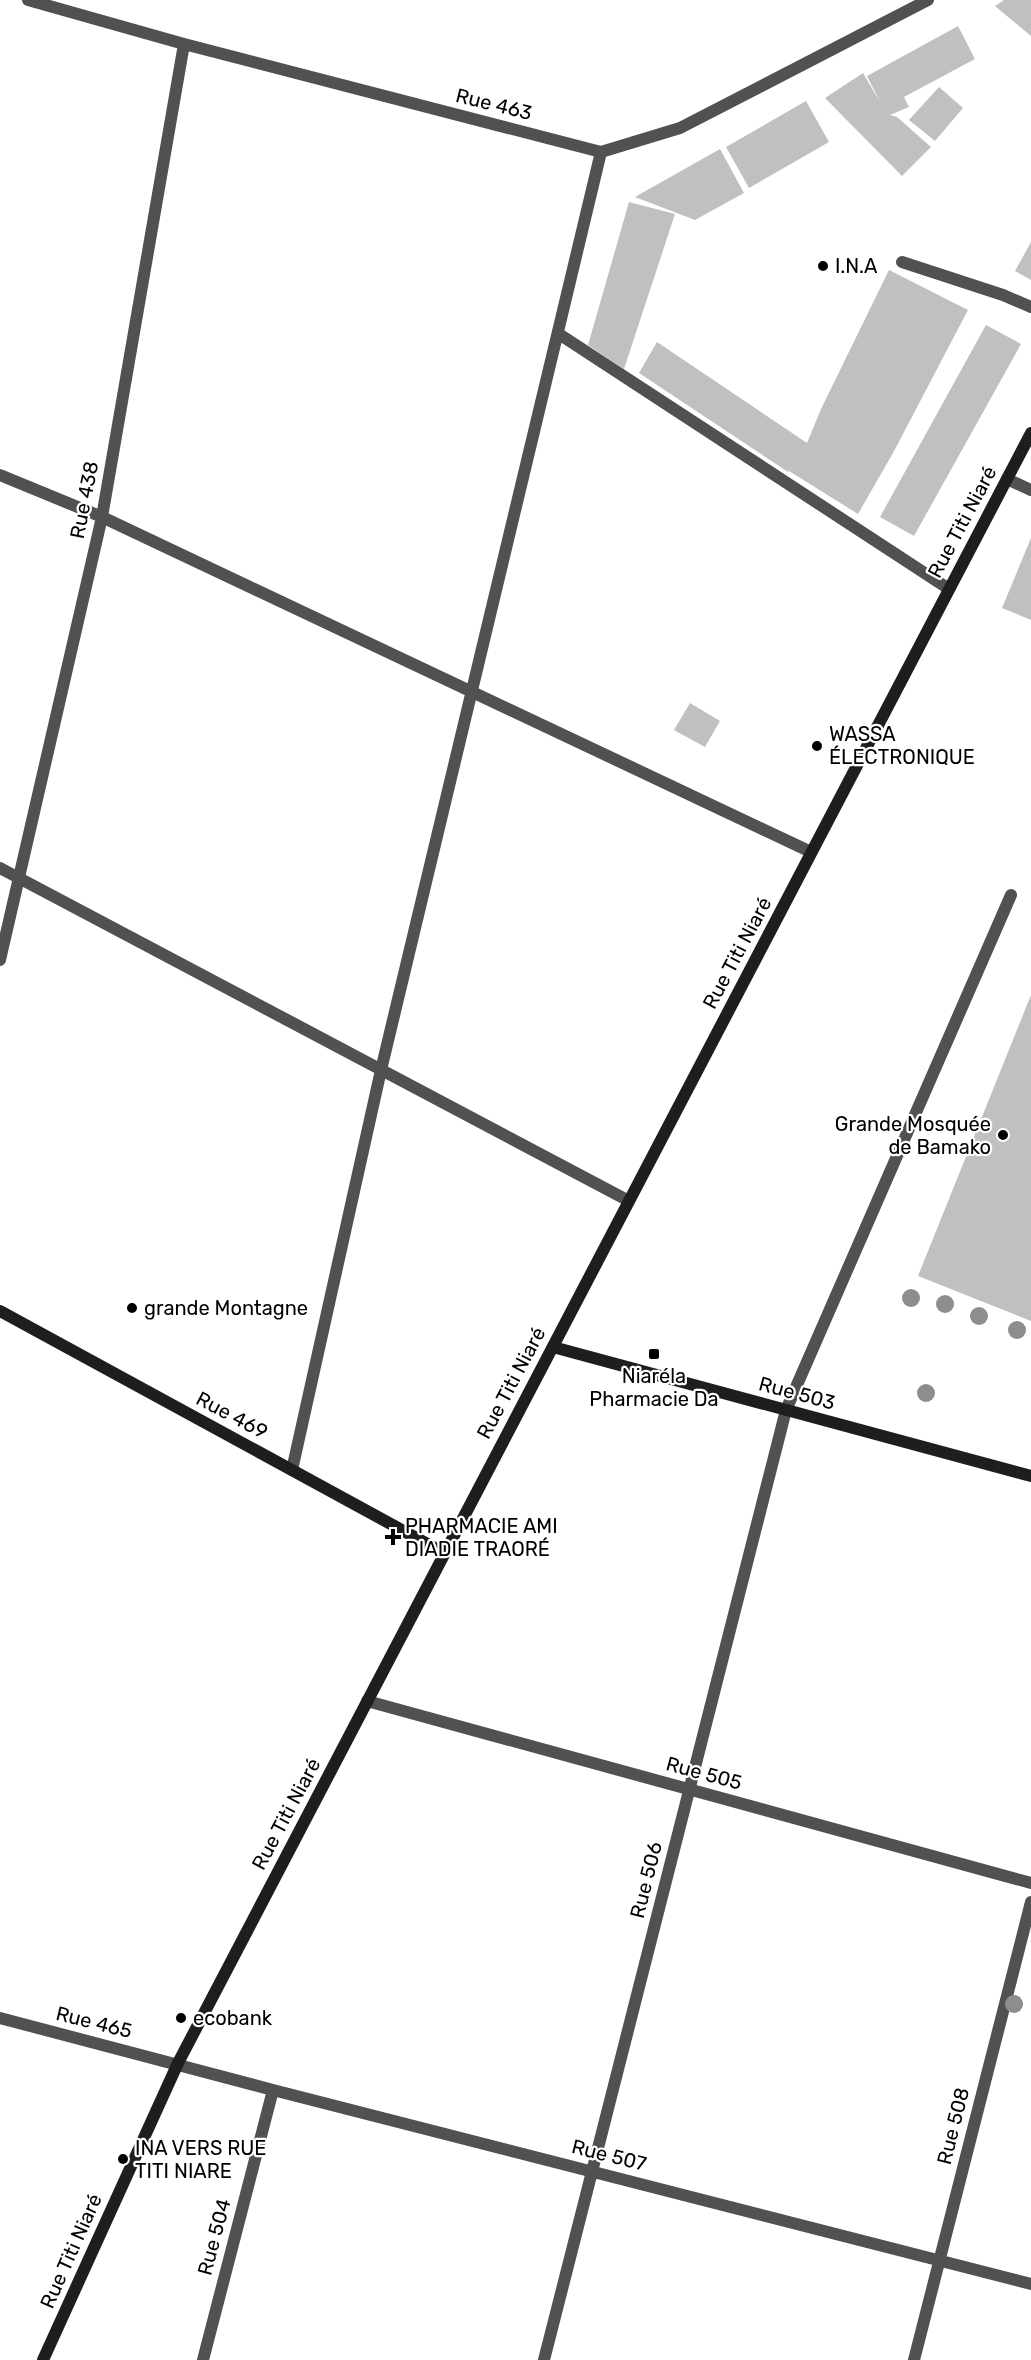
<svg xmlns="http://www.w3.org/2000/svg" width="1031" height="2360" font-family="Rubik,sans-serif">
	<style>
		.building { fill: #c0c0c0 }
		.lines { fill: none; stroke-linecap: round; stroke-linejoin: round }
		.lane { stroke: #515151; stroke-width: 12 }
		.street { stroke: #515151; stroke-width: 12 }
		.secondary { stroke: #1e1e1e; stroke-width: 12 }
		.tree { fill: #8d8d8d }
		.poi-dot { fill: #000; stroke: #fff; stroke-width: 2 }
		.labels { text-anchor: middle; stroke-width: 4.5; stroke-linejoin: round; paint-order: stroke }
		.street-label { font-size: 20px; fill: #000; stroke: #fff }
		.poi-label { font-size: 20px; fill: #000; stroke: #fff; text-anchor: start }
	</style>
	<rect width="100%" height="100%" fill="#fff"/>
	<path class="building" d="M1004,0H1031V36L995,6Z
		M958,26L975,59L904,97L909,107L890,115L897,117L931,147L902,176L825,98L863,73L880,102L867,76Z
		M939,87L963,108L935,141L909,120Z
		M806,101L829,142L749,188L726,147Z
		M720,149L744,193L695,220L635,197Z
		M629,202L675,214L624,369L588,345Z
		M1031,242V280L1015,271Z
		M889,270L968,310L893,453L858,514L789,471L796,460L788,472L639,373L657,342L807,443L821,409Z
		M986,325L1021,344L914,536L880,517Z
		M1031,538V620L1002,608Z
		M690,703L720,721L705,747L674,730Z
		M1031,995V1321L918,1276Z"/>
	<g class="lines">
		<path class="lane" d="M902,262L1003,295L1031,307
			M786,1410L1011,895"/>
		<path class="street" d="M28,0L184,44L601,152L680,128L928,0
			M559,334L949,589
			M0,475L102,517L811,852
			M1007,479L1031,490
			M0,868L629,1201
			M0,960L102,517L184,44
			M292,1470L381,1070L601,152
			M367,1701L1031,1883
			M0,2018L273,2090L1031,2284
			M203,2360L273,2090
			M544,2360L786,1410
			M914,2360L1031,1902"/>
		<path class="secondary" d="M0,1311L444,1553
			M553,1347L1031,1476
			M43,2360L178,2063L1031,433"/>
	</g>
	<g class="tree">
		<circle cx="911" cy="1298" r="9"/>
		<circle cx="945" cy="1304" r="9"/>
		<circle cx="979" cy="1316" r="9"/>
		<circle cx="1017" cy="1330" r="9"/>
		<circle cx="926" cy="1393" r="9"/>
		<circle cx="1014" cy="2004" r="9"/>
	</g>
	<g class="poi-dot">
		<circle cx="823" cy="266" r="6"/>
		<circle cx="817" cy="746" r="6"/>
		<circle cx="1003" cy="1135" r="6"/>
		<circle cx="132" cy="1308" r="6"/>
		<rect x="648" y="1348" width="12" height="12" rx="3"/>
		<path d="M390 1528h6v6h6v6h-6v6h-6v-6h-6v-6h6z"/>
		<circle cx="181" cy="2018" r="6"/>
		<circle cx="123" cy="2159" r="6"/>
	</g>
	<g class="labels">
		<g class="street-label">
			<text transform="translate(494 104) rotate(14)" y="7">Rue 463</text>
			<text transform="translate(84 500) rotate(-79)" y="7">Rue 438</text>
			<text transform="translate(962 522) rotate(-62)" y="7">Rue Titi Niaré</text>
			<text transform="translate(737 953) rotate(-62)" y="7">Rue Titi Niaré</text>
			<text transform="translate(511 1383) rotate(-62)" y="7">Rue Titi Niaré</text>
			<text transform="translate(797 1393) rotate(15)" y="7">Rue 503</text>
			<text transform="translate(232 1415) rotate(28)" y="7">Rue 469</text>
			<text transform="translate(704 1773) rotate(15)" y="7">Rue 505</text>
			<text transform="translate(286 1814) rotate(-62)" y="7">Rue Titi Niaré</text>
			<text transform="translate(646 1880) rotate(-76)" y="7">Rue 506</text>
			<text transform="translate(94 2022) rotate(14)" y="7">Rue 465</text>
			<text transform="translate(953 2126) rotate(-76)" y="7">Rue 508</text>
			<text transform="translate(609 2155) rotate(14)" y="7">Rue 507</text>
			<text transform="translate(214 2237) rotate(-75)" y="7">Rue 504</text>
			<text transform="translate(71 2251) rotate(-66)" y="7">Rue Titi Niaré</text>
		</g>
		<g class="poi-label">
			<text x="835" y="273">I.N.A</text>
			<text x="829" y="741">WASSA<tspan x="829" dy="23">ÉLECTRONIQUE</tspan></text>
			<text x="991" y="1131" text-anchor="end">Grande Mosquée<tspan x="991" dy="23">de Bamako</tspan></text>
			<text x="144" y="1315">grande Montagne</text>
			<text x="654" y="1383" text-anchor="middle">Niaréla<tspan x="654" dy="23">Pharmacie Da</tspan></text>
			<text x="405" y="1533">PHARMACIE AMI<tspan x="405" dy="23">DIADIE TRAORÉ</tspan></text>
			<text x="193" y="2025">ecobank</text>
			<text x="135" y="2155">INA VERS RUE<tspan x="135" dy="23">TITI NIARE</tspan></text>
		</g>
	</g>
</svg>
